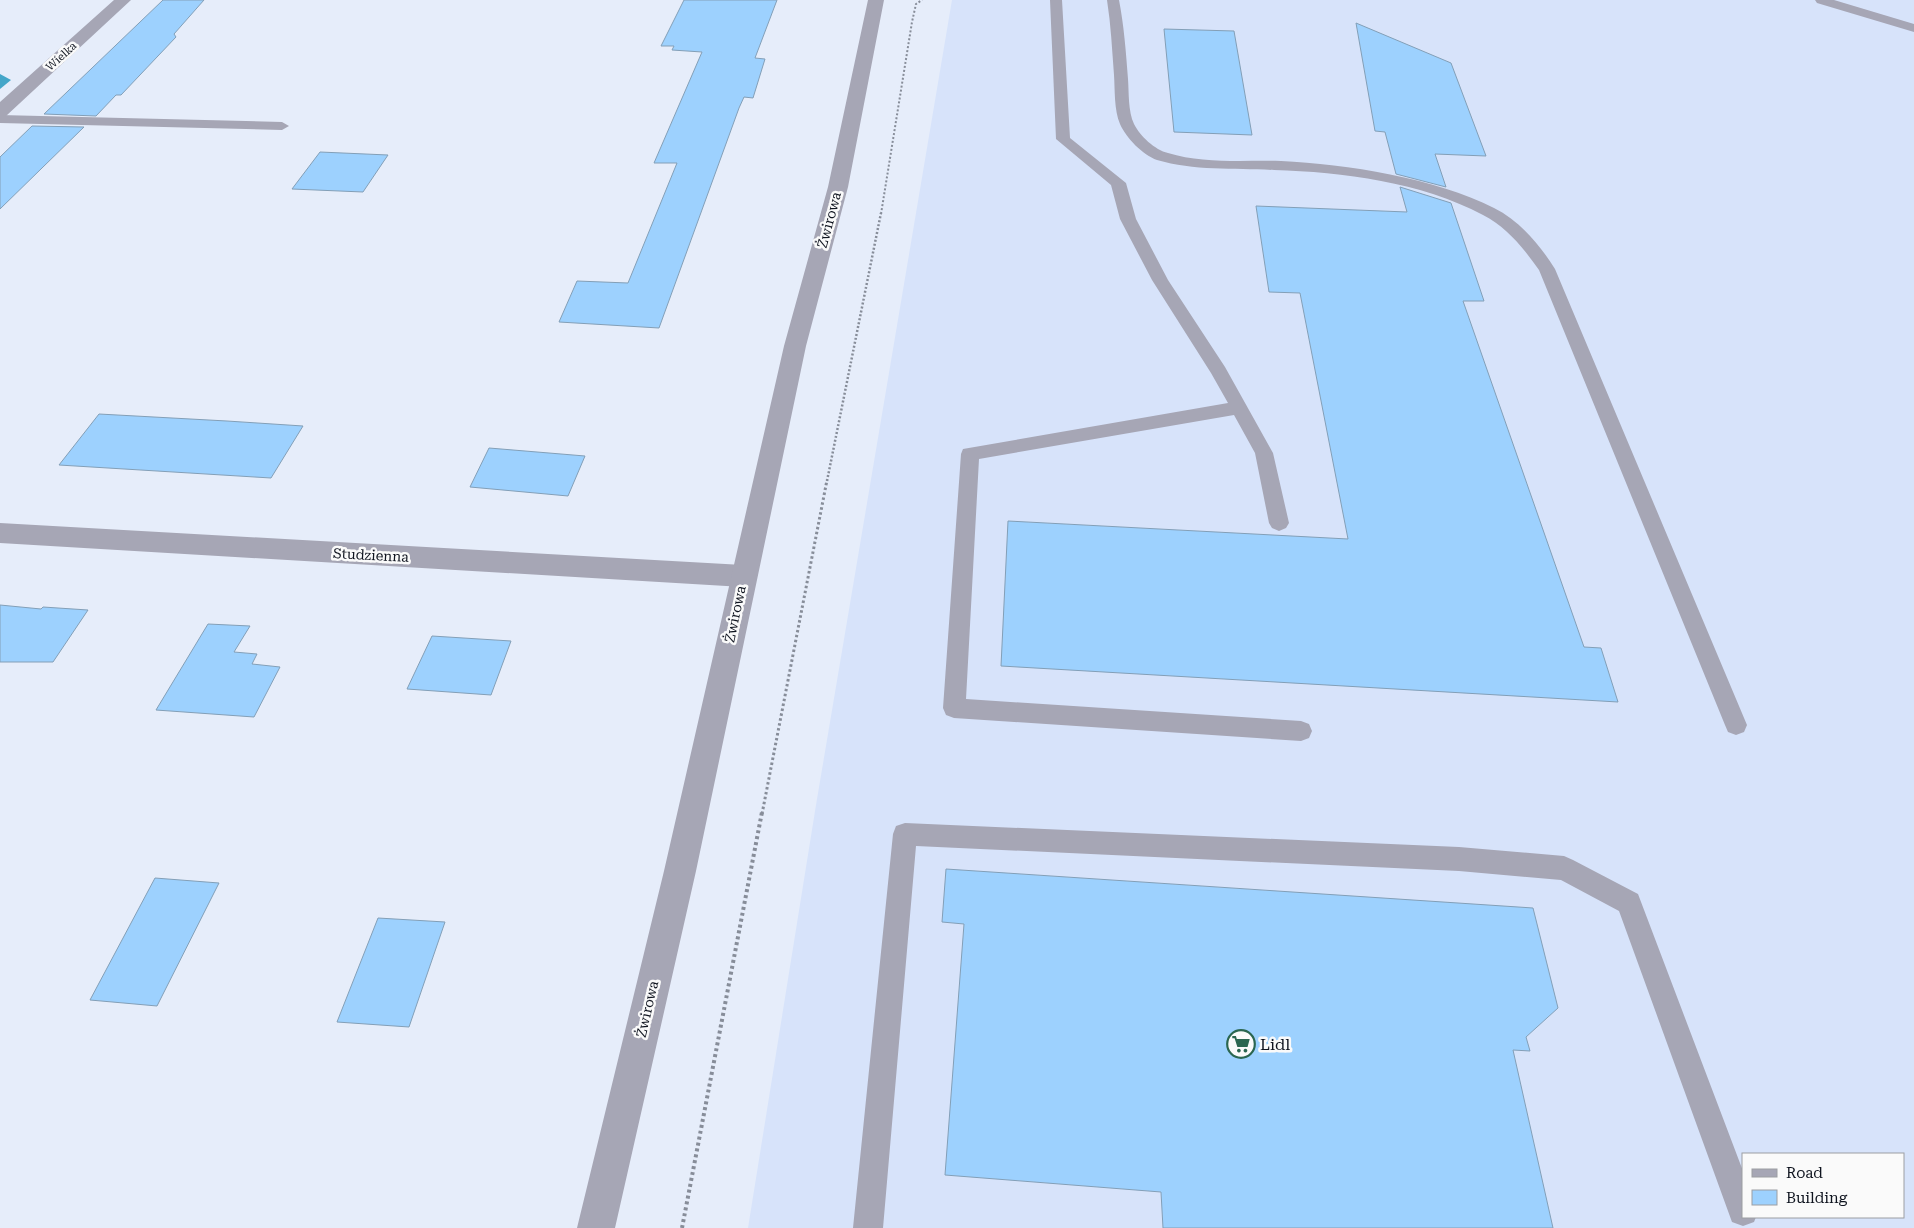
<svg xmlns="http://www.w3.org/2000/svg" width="1914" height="1228" font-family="'Roboto Serif',serif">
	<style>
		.built { fill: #d7e3fa; fill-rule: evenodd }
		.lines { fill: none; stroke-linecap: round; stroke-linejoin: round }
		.stream { fill: #44a6c9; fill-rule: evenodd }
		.building { fill: #9dd1fe; stroke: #839fb7 }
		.path-far3 { stroke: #878d99; stroke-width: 2; stroke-dasharray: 2 2; stroke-linecap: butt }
		.path-far2 { stroke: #878d99; stroke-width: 2.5; stroke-dasharray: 2 2; stroke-linecap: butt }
		.path-far1 { stroke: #878d99; stroke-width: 3; stroke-dasharray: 2.5 2.5; stroke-linecap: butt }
		.path { stroke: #878d99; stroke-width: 4; stroke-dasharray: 3 3; stroke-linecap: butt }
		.service { fill: #a6a6b5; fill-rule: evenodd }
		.minor { fill: #a6a6b5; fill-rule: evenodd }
		.tertiary { fill: #a6a6b5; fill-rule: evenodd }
		.labels { text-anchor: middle; stroke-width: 5; stroke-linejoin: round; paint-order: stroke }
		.far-street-label { font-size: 11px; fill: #0f141f; stroke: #fafafa }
		.street-label { font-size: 14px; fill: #0f141f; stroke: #fafafa }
		.near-poi-label { font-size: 16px; fill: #0f141f; stroke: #fafafa; text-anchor: start }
	</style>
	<rect width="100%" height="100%" fill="#e6edfa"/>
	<path class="built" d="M952,0H1914V1228H748L816,805ZM1743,1154H1903V1217H1743Z"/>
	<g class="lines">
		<path class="stream" d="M0,74L11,80L0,89Z"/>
	</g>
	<path class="building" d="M163,0H204L174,34L176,37L121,95H116L96,116L44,114Z
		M684,0H777L755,58L765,59L753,98L744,97L739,108L659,328L559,322L577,281L628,283L677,163H654L702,52L672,50L674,46H661Z
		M1356,23L1451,63L1486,156L1435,154L1446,187L1396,174L1385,132L1375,131Z
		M1164,29L1234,31L1252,135L1174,132Z
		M32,126L84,127L0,209V157Z
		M320,152L388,155L363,192L292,189Z
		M1400,187L1451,203L1484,301H1463L1584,647L1601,648L1618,702L1001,666L1008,521L1348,539L1300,293L1269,292L1256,206L1407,212Z
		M99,414L227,421L303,426L271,478L59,465Z
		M489,448L585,456L568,496L470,487Z
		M0,605L41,609L43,607L88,610L53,662H0Z
		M208,624L250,626L234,652L257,654L252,664L280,667L254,717L156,710Z
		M432,636L511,641L491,695L407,689Z
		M946,869L1533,908L1558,1008L1526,1037L1530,1051L1513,1050L1553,1228H1163L1161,1192L945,1175L964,924L942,922Z
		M155,878L219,883L157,1006L90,1000Z
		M378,918L445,922L409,1027L337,1022Z"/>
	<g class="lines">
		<path class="path-far3" d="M881,214L912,22L916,4L922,0"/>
		<path class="path-far2" d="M827,481L881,213"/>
		<path class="path-far1" d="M762,814L827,480"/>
		<path class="path" d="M682,1228L762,812"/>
		<path class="service" d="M1050,0H1062L1070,138L1126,183L1136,219L1168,280L1225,367L1273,453L1289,523L1286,528L1279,531L1272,528L1269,523L1255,453L1234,415L979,459L966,699L1301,721L1309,724L1312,731L1309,738L1301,741L954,718L946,715L943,708L961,454L963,449L1228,403L1211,373L1152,280L1120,219L1111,185L1056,139Z
			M1107,0H1119C1124,26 1126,52 1128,79C1129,93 1128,111 1134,124C1140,136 1155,150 1168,153C1203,164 1244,160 1281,161C1347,164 1435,178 1494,208C1520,221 1540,245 1555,269L1747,725L1744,732L1736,735L1728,732L1725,725L1539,270C1524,249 1507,227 1483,215C1421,182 1343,172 1274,170C1235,168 1194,171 1157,160C1143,155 1126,138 1120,124C1114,110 1115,90 1114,75C1112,50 1111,25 1107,0Z
			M1815,0H1834L1914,24V32L1817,3Z
			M0,115L282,122L289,126L282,130L0,123Z
			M905,823L1459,847L1564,856L1573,860L1638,894L1743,1171V1217H1756L1754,1222L1743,1226L1732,1222L1619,911L1561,880L1459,871L916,846L883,1228H853L893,834L896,826Z"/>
		<path class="minor" d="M114,0H131L6,116L0,117V102Z
			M0,523L743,565L752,568L756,576L752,584L743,587L0,543Z"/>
		<path class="tertiary" d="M868,0H884L848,187L806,346L696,871L615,1228H577L664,871L784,346L828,187Z"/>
	</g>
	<defs>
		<symbol id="supermarket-ring" viewBox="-11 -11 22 22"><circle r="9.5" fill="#fafafa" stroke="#2b6650" stroke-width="1.5"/><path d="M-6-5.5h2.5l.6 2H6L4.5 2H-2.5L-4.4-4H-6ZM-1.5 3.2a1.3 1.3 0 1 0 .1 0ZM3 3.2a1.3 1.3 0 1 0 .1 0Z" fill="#2b6650"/></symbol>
	</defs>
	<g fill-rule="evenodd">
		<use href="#supermarket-ring" x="1225" y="1028" width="32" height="32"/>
	</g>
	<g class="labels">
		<g class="far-street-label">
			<text transform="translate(61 56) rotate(-42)" y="4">Wielka</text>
		</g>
		<g class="street-label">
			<text transform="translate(829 220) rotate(-75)" y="5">Żwirowa</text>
			<text transform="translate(371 555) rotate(3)" y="5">Studzienna</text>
			<text transform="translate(735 614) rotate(-78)" y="5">Żwirowa</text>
			<text transform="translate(647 1009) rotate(-77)" y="5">Żwirowa</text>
		</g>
		<g class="near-poi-label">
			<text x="1260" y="1050">Lidl</text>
		</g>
	</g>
	<rect x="1742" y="1153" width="162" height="65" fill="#fafafa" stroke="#9c9ea2"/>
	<rect x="1752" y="1169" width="25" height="8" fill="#a6a6b5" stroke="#9c9ea2"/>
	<text x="1786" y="1178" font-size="15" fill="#0f141f">Road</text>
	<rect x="1752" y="1190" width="25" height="15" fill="#9dd1fe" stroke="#9c9ea2"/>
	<text x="1786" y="1203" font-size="15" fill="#0f141f">Building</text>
</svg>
